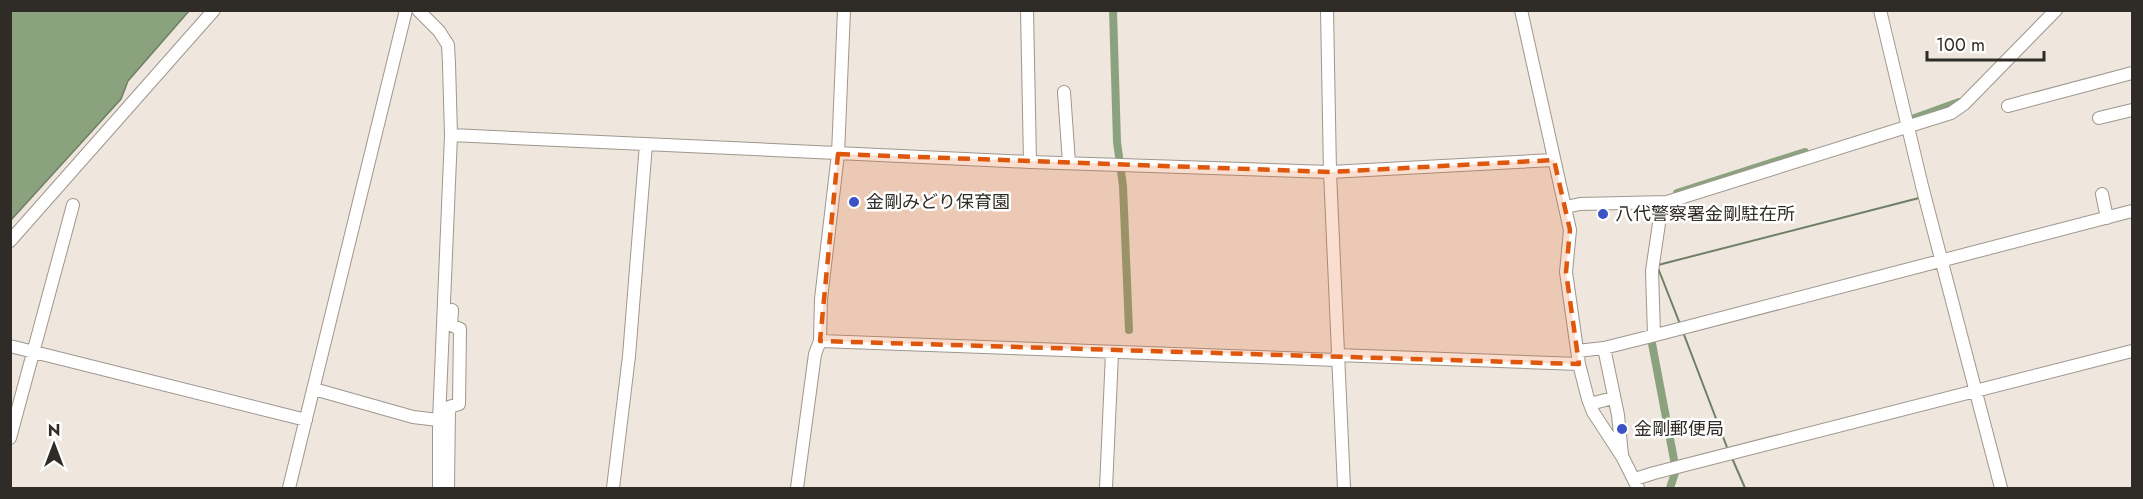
<svg xmlns="http://www.w3.org/2000/svg" width="2143" height="499" font-family="Jost,'Noto Sans JP',sans-serif">
	<style>
		.water { fill: #8aa37e; stroke: #6f7f64; stroke-width: 1.5 }
		.lines { fill: none; stroke-linecap: round; stroke-linejoin: round }
		.stream { stroke: #6f7f64; stroke-width: 2 }
		.canal { stroke: #8aa37e; stroke-width: 8 }
		.minor-casing { stroke: #9e978e; stroke-width: 14 }
		.minor { stroke: #fff; stroke-width: 12 }
		.marked { fill: #df570d; fill-opacity: 0.2; stroke: #df570d; stroke-width: 4.5; stroke-dasharray: 12 8; stroke-linejoin: round }
		.poi-dot { fill: #3c52c5; stroke: #fff; stroke-width: 2 }
		.labels { text-anchor: middle; stroke-width: 5; stroke-linejoin: round; paint-order: stroke }
		.poi-label { font-size: 18px; fill: #2f2c28; stroke: #fff; text-anchor: start }
	</style>
	<rect width="100%" height="100%" fill="#efe7de"/>
	<path class="water" d="M11,10L189,11L128,81L121,99L11,220Z"/>
	<g class="lines">
		<path class="stream" d="M1658,265L1919,198
			M1658,268L1680,324
			M1683,332L1728,450
			M1732,458L1745,488"/>
		<path class="canal" d="M1113,10L1117,142L1123,186L1129,330
			M1912,119L1959,102
			M1677,193L1805,152
			M1650,333L1675,465V473L1670,488"/>
		<defs>
			<path id="minor" d="M418,10L439,31L448,45L449,64L451,135L439,421V488
				M1027,10L1030,162
				M1327,10L1330,172L1344,488
				M1521,10L1570,230L1566,272L1579,364L1588,399L1593,412L1623,458L1638,488
				M1880,10L1922,186L2001,488
				M1064,92L1069,163
				M2008,106L2132,73
				M2099,118L2132,110
				M451,135L1030,162L1330,172L1554,160
				M2102,194L2107,218
				M1566,207L1580,204L1667,202L1951,113L1964,104L2056,10
				M10,241L214,10
				M1654,335L1652,271L1662,203
				M820,341L1337,360
				M10,346L306,420
				M1604,348L1618,415L1622,455
				M1577,351L1604,348L1652,336L2132,211
				M1337,355L1579,364
				M314,389L413,417L446,421
				M1590,404L1613,398
				M10,438L73,205
				M1635,479L1654,473L2132,351
				M289,488L406,10
				M448,488L449,407L459,404L460,329L451,325L452,310
				M613,488L629,356L646,144
				M797,488L815,354L820,341L821,299L838,154L844,10
				M1106,488L1112,353"/>
		</defs>
		<use href="#minor" class="minor-casing"/>
		<use href="#minor" class="minor"/>
	</g>
	<path class="marked" d="M838,154L1330,172L1554,160L1570,230L1566,272L1579,364L820,341Z"/>
	<g class="poi-dot">
		<circle cx="854" cy="202" r="6"/>
		<circle cx="1603" cy="214" r="6"/>
		<circle cx="1622" cy="429" r="6"/>
	</g>
	<g class="labels">
		<g class="poi-label">
			<text x="866" y="208">金剛みどり保育園</text>
			<text x="1615" y="220">八代警察署金剛駐在所</text>
			<text x="1634" y="435">金剛郵便局</text>
		</g>
	</g>
	<rect width="2143" height="499" fill="none" stroke="#2f2c28" stroke-width="24"/>
	<g transform="translate(54 445)" stroke="#ffffff" stroke-width="4.5" paint-order="stroke">
	<path d="M0-4.5L10 22L0 15L-10 22Z" fill="#2f2c28"/>
	<text y="-9" font-size="16" font-weight="bold" text-anchor="middle" fill="#2f2c28">N</text>
	</g>
	<path d="M1927 51v9h117v-9" fill="none" stroke="#2f2c28" stroke-width="3"/>
	<text x="1936" y="51" font-size="18" fill="#2f2c28" stroke="#ffffff" stroke-width="4.5" paint-order="stroke">100 m</text>
</svg>
